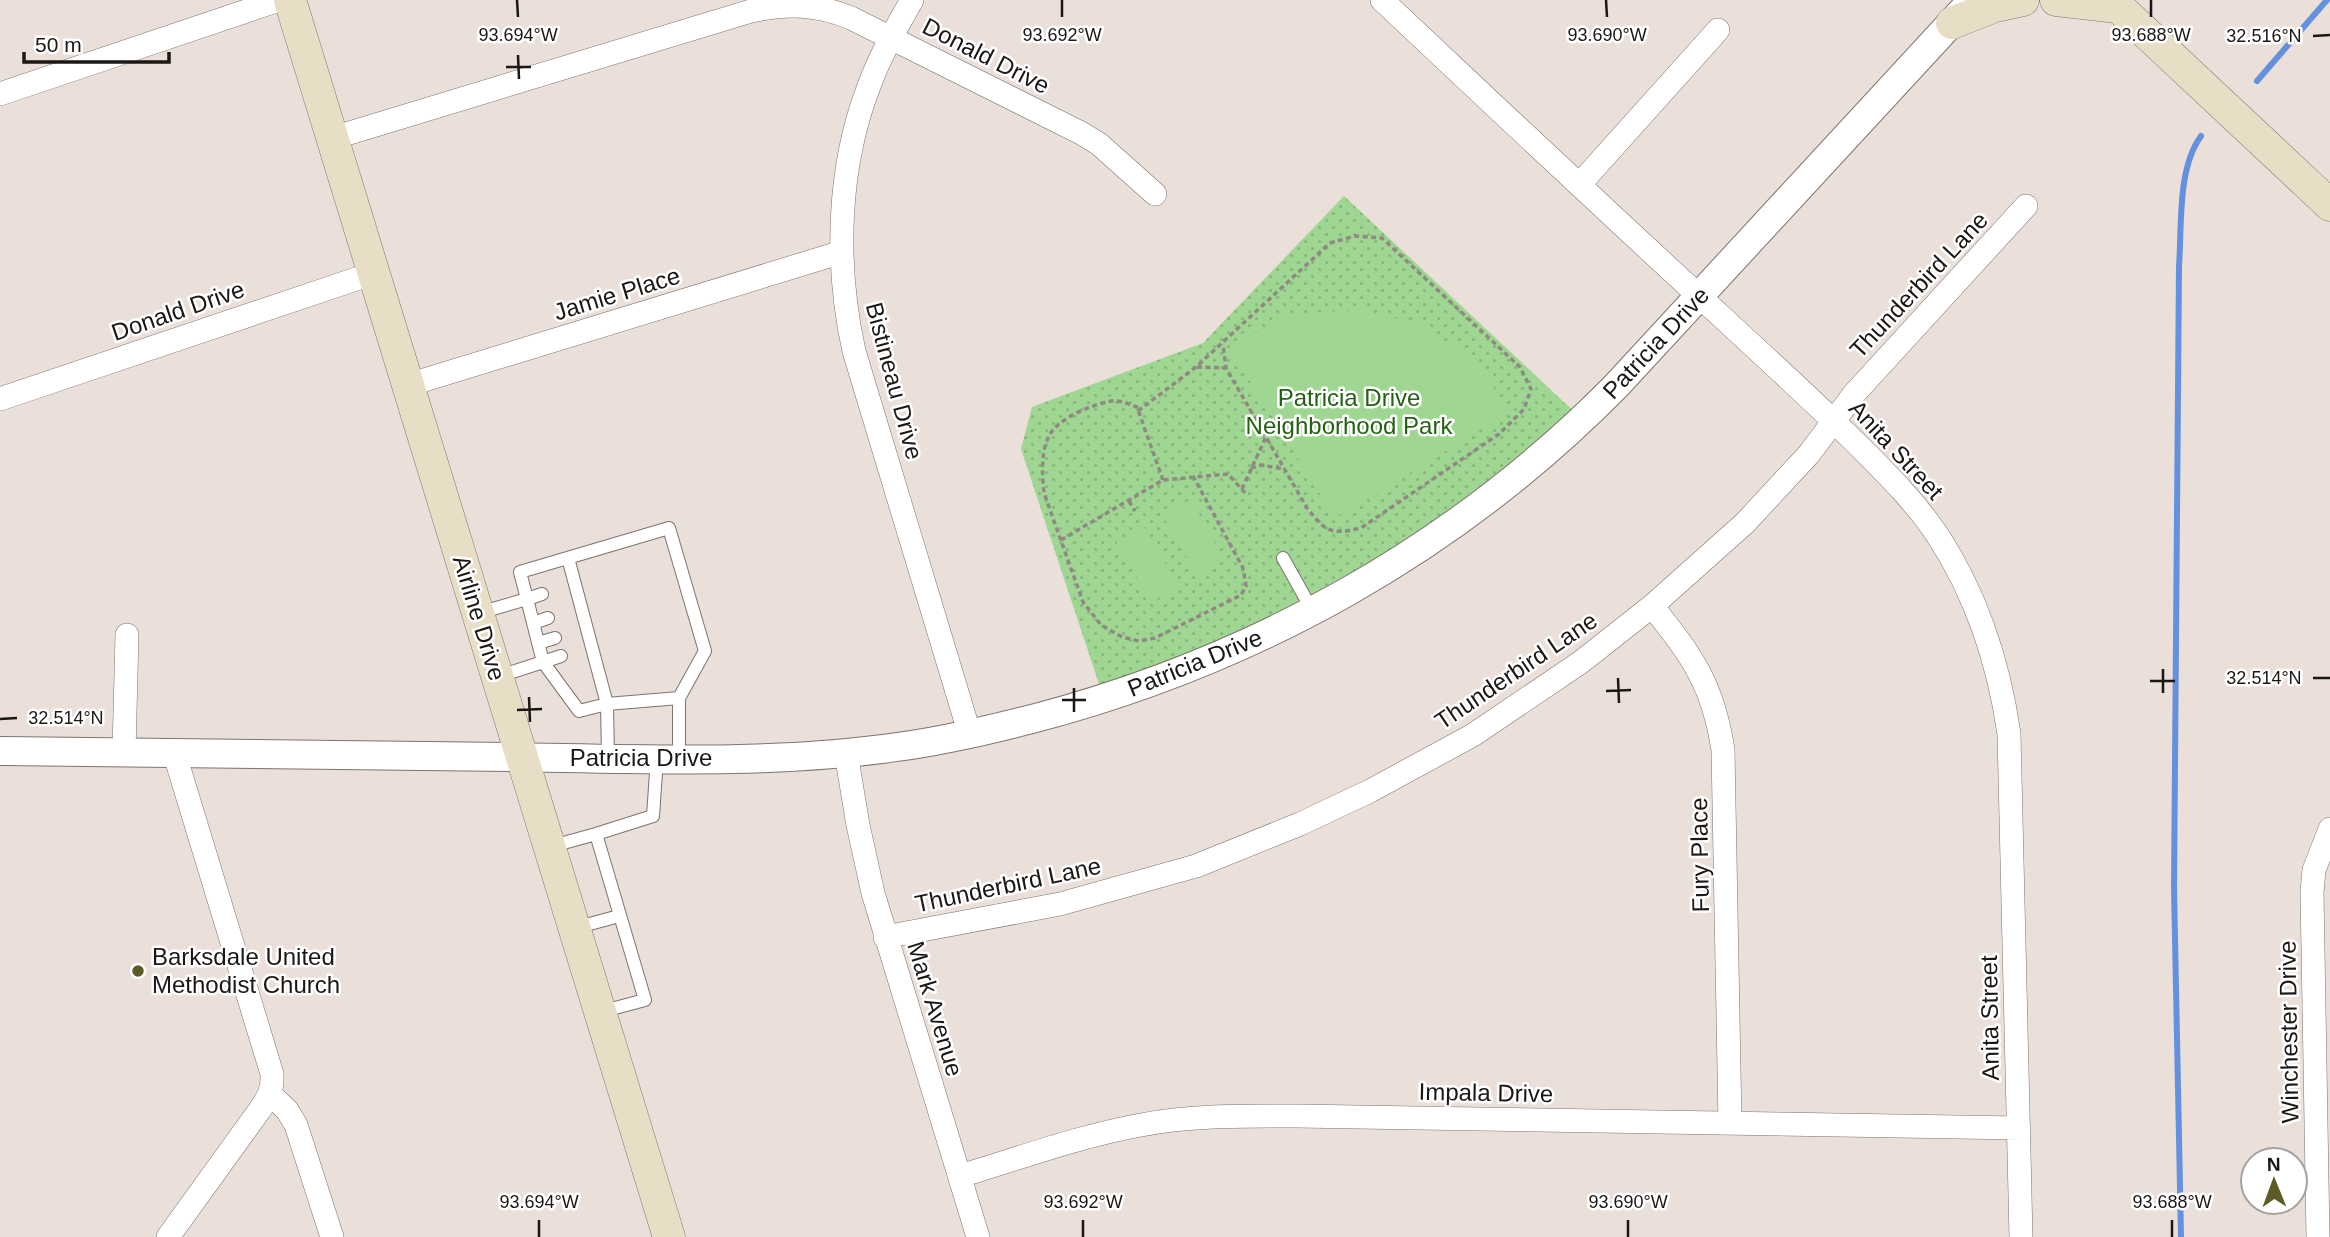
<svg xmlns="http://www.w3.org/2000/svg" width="2330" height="1237" font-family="Helvetica,sans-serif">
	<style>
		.park { fill: url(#park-dots) }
		.garden { fill: #9ed692 }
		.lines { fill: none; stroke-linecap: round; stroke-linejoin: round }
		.stream { stroke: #6491de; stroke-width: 6 }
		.service-casing { stroke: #7d746e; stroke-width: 14 }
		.minor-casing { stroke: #7d746e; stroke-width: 24 }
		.tertiary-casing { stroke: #7d746e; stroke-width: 30 }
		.secondary-casing { stroke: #7d746e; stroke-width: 33 }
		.path { stroke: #908883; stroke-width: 3.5; stroke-dasharray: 5 3.5; stroke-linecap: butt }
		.service { stroke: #fff; stroke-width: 12 }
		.minor { stroke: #fff; stroke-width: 23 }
		.tertiary { stroke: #fff; stroke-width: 28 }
		.secondary { stroke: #e8dec6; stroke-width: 32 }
		.ticks { fill: none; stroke: #1b1715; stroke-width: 2.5 }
		.poi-dot { fill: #5d5c29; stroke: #fff; stroke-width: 2.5 }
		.labels { text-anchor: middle; stroke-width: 5; stroke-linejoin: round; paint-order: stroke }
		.street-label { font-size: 24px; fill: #1b1715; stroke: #fff }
		.park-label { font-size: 24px; fill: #256115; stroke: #fff }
		.poi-label { font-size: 24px; fill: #1b1715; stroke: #fff; text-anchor: start }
		.ticks-label { font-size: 18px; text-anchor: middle; fill: #1b1715; stroke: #fff; stroke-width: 5; stroke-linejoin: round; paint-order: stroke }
	</style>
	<defs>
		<pattern id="park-dots" width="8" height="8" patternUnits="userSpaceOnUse" patternTransform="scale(1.75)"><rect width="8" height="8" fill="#9ed692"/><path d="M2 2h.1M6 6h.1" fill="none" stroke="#88b77d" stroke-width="1.8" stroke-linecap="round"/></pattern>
	</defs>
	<rect width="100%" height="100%" fill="#eadfd9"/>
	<path class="park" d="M1344,196L1583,420L1446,530L1104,699L1021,449L1032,407L1203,343Z"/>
	<path class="garden" d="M1362,310L1416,323L1476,359L1509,412L1342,515L1331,512L1231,350L1244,339L1288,314Z
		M1191,500L1225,560L1197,576L1163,516Z
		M1144,526L1179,587L1151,602L1116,542Z"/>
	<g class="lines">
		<path class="stream" d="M2257,81L2327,0
			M2181,1237L2174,888L2179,266C2182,226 2177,169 2201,136"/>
		<defs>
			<path id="service" d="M1283,558L1312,610
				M542,594L527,599L520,572L669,528L705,651L679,698
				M479,613L527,599L543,662L497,677
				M533,623L548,618
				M538,643L555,638
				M561,656L543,662L579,711L607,704L568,558
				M608,758L607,704L679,698V758
				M549,847L596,834
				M575,928L619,916
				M600,1012L645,1000L596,834L653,816L657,758"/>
			<path id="minor" d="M912,0C896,28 880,56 869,86C837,169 835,265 854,351L970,735
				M1382,0C1495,106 1608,213 1723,318C1769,361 1817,404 1862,449C1890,477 1916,503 1938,536C1977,596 1999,664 2009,734L2021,1237
				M0,94L279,0
				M333,138L751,11C787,3 817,4 851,18L1081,133L1099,144L1155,194
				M1579,185L1718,30
				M408,385L842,252
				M0,399L374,273
				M1652,606C1692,656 1713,684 1723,750L1730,1123
				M124,751L127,635
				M846,753L858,825L873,893L978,1237
				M885,937L1060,904L1196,866L1300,824L1370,791L1473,735L1581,662L1652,606L1745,523L1809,454L1854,394L2026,206
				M270,1094L287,1110L296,1125L332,1237
				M960,1176C1020,1158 1080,1136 1141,1125C1192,1115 1246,1116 1297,1116L2019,1128
				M168,1237L259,1111C268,1098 273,1090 272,1074L174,752
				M2318,1237L2312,892L2314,870L2330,829"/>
			<path id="tertiary" d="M0,751C170,752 340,754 509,757C638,759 770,765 897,747C943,741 988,730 1032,719C1254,661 1456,549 1617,385L1966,7"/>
			<path id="secondary" d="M290,0L669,1237
				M2056,0L2118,7
				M2111,0L2330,205
				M1952,23L1995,6L2023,0"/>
		</defs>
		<use href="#service" class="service-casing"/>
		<use href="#minor" class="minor-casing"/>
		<use href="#tertiary" class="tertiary-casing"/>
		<use href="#secondary" class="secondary-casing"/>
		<path class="path" d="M1197,367L1226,368
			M1138,411L1196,367L1330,243L1355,236L1382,238L1520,367L1531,389L1524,409L1499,434L1361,528C1330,535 1326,532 1307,508L1226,368L1223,344
			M1251,468L1261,465L1284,469
			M1163,480L1137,407C1129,404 1120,400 1111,401C1092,405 1066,415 1053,430C1040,445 1042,475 1044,493L1083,602L1101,625L1122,637L1139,641L1155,638L1241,595L1246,586L1243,568L1193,476
			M1242,489L1266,437
			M1129,501L1135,511
			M1061,540L1163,480L1228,474L1246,494"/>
		<use href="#service" class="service"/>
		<use href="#minor" class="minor"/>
		<use href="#tertiary" class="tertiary"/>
		<use href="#secondary" class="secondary"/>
	</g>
	<path class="ticks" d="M517,0L518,17M1062,0V17M1606,0L1607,17M2151,0V17M2313,36L2330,35M518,55L519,79M506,67H531M2163,669V693M1618,678L1619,703M2313,678H2330M2150,681H2175M1074,688V712M1606,691L1631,690M529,697L530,722M1062,700H1086M517,710L542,709M0,719L17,718M539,1220V1237M1083,1220V1237M1628,1220V1237M2172,1220V1237"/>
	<circle class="poi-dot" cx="138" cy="971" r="7"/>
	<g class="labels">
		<g class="street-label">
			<text transform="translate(986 56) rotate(27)" y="8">Donald Drive</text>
			<text transform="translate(1919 285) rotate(-47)" y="8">Thunderbird Lane</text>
			<text transform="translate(617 294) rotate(-17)" y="8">Jamie Place</text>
			<text transform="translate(178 311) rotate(-19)" y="8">Donald Drive</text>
			<text transform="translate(1656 343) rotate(-47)" y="8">Patricia Drive</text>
			<text transform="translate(894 381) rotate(75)" y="8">Bistineau Drive</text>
			<text transform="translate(1896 450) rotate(47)" y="8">Anita Street</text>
			<text transform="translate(479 618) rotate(73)" y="8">Airline Drive</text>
			<text transform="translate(1195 663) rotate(-22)" y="8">Patricia Drive</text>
			<text transform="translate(1516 671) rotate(-34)" y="8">Thunderbird Lane</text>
			<text x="641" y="766">Patricia Drive</text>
			<text transform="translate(1700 855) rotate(-91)" y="8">Fury Place</text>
			<text transform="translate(1008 885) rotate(-12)" y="8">Thunderbird Lane</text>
			<text transform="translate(935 1009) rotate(73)" y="8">Mark Avenue</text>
			<text transform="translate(1990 1018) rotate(-91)" y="8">Anita Street</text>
			<text transform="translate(2289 1032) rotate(-91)" y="8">Winchester Drive</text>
			<text transform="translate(1486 1093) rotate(1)" y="8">Impala Drive</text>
		</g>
		<g class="park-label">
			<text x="1349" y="406">Patricia Drive<tspan x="1349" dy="28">Neighborhood Park</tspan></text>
		</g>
		<g class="poi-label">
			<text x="152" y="965">Barksdale United<tspan x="152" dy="28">Methodist Church</tspan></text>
		</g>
	</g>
	<g class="ticks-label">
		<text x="518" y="41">93.694°W</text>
		<text x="1062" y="41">93.692°W</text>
		<text x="1607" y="41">93.690°W</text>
		<text x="2151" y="41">93.688°W</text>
		<text x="2264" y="42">32.516°N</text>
		<text x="2264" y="684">32.514°N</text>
		<text x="66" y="724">32.514°N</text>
		<text x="539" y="1208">93.694°W</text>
		<text x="1083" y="1208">93.692°W</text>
		<text x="1628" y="1208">93.690°W</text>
		<text x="2172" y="1208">93.688°W</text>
	</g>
	<g transform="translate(2274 1181) rotate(359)"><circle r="33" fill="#ffffff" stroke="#a4a2a1" stroke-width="2"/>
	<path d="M0-5L12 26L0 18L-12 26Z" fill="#5d5c29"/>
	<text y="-10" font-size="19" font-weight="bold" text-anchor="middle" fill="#1b1715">N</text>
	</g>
	<path d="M24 52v10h145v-10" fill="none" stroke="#1b1715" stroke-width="3.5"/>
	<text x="35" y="52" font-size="21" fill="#1b1715" stroke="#ffffff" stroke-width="5" paint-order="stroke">50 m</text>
</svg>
